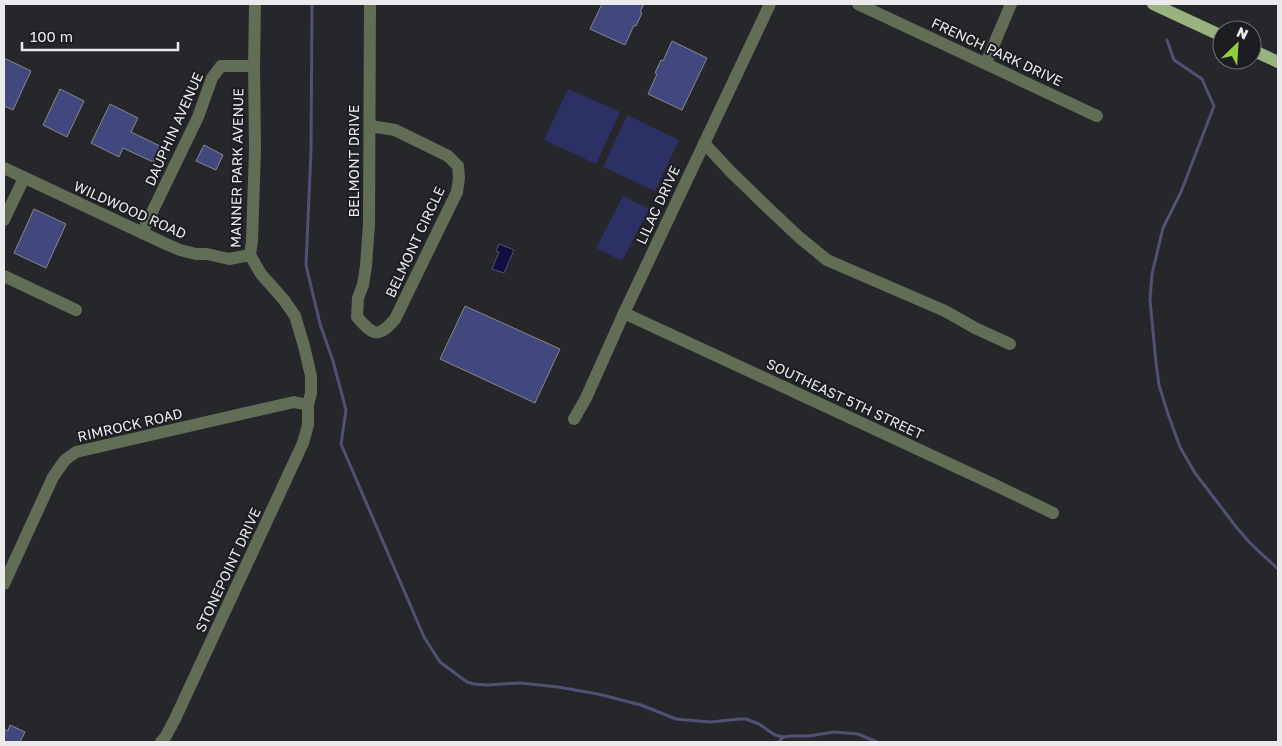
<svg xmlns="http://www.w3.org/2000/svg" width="1282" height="746" font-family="'Golos Text',sans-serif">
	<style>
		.green { fill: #2d3064 }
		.water { fill: #110e40; stroke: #525074 }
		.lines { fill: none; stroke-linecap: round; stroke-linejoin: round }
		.stream { stroke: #525074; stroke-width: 3 }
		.building { fill: #42477d; stroke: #87888e }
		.minor { stroke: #616d54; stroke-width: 12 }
		.major { stroke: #9ab27e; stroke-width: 12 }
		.labels { text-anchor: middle; stroke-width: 4; stroke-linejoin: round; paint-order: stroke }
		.street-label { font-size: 14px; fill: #eaeaed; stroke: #1c1d21 }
	</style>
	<rect width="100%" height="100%" fill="#26272b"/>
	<path class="green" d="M568,89L620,112L596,164L544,140Z
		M627,115L679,140L655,191L603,167Z
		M623,196L649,209L622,261L596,248Z"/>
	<path class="water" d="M499,244L514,250L504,273L492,269L499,252L496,251Z"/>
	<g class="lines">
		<path class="stream" d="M312,4L311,151L306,265L320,324L333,361L346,410L341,444L424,637L440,662L467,682L474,684L487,685L520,683L558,687L598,694L641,705L676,719L686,720L711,722L740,719H746L759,724L775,735L783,737
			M1167,40L1174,60L1202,79L1214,106L1181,192L1163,228L1152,274L1150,300L1156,363L1159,385L1168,414L1180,447L1195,473L1237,528L1250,543L1278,569
			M779,742L783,737L791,736H809L834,732L858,734L877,742"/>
	</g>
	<path class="building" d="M602,4H644L640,12L642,13L636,26L634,25L625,45L590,29Z
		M672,41L707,58L682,110L648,94L657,74L655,73L661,60L663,61Z
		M4,58L31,71L13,110L4,106Z
		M60,89L84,101L67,137L43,125Z
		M110,104L138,118L131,132L160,146L153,162L123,148L119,157L91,143Z
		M204,145L223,155L216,170L196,161Z
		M34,209L66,224L46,268L14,253Z
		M465,306L560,349L535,403L440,359Z
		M10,725L25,732L20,742H4V729L8,731Z"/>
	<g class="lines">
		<path class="minor" d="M858,4L1097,116
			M986,63L1011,4
			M370,126L395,130L448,156L458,166L459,178L457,192L395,319C378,339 373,335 357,317L358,298L363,285L366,266L369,224L370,4
			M704,143L730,171L767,207L800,238L827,260L945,311L975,328L1010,344
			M4,168L166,244L180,250L196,254H207L229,259L250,255
			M4,220L24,178
			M142,233L198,117L212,78L221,66H254
			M4,276L76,310
			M624,313L995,485L1053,513
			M574,419L586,398L624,313L770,4
			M4,584L53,477L65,460L76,452L294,402L308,405
			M161,742L166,736L175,719L303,443L308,425V405L311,393V376L304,346L295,316L284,300L261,274L250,255L252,241L255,149L254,66L255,4"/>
		<path class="major" d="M1153,4L1222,36
			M1252,50L1278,62"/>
	</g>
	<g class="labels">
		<g class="street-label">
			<text transform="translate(997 52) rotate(25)" y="5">FRENCH PARK DRIVE</text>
			<text transform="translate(174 129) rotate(-66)" y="5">DAUPHIN AVENUE</text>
			<text transform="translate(354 161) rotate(-90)" y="5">BELMONT DRIVE</text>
			<text transform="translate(237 168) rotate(-89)" y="5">MANNER PARK AVENUE</text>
			<text transform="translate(658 205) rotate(-65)" y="5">LILAC DRIVE</text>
			<text transform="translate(130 210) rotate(24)" y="5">WILDWOOD ROAD</text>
			<text transform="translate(415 242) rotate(-65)" y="5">BELMONT CIRCLE</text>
			<text transform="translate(845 399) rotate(25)" y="5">SOUTHEAST 5TH STREET</text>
			<text transform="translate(130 425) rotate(-13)" y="5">RIMROCK ROAD</text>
			<text transform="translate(228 570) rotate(-65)" y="5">STONEPOINT DRIVE</text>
		</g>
	</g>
	<rect width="1282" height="746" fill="none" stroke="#eaeaed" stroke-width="10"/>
	<g transform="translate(1237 45) rotate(25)"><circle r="24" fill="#1c1d21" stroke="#6e6f73"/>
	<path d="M0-4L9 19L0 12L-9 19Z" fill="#95cc3b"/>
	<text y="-8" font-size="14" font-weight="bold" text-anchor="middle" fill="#eaeaed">N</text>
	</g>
	<path d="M22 42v8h156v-8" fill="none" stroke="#eaeaed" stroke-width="2.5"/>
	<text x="30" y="42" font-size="15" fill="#eaeaed" stroke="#1c1d21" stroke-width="4" paint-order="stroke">100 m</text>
</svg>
